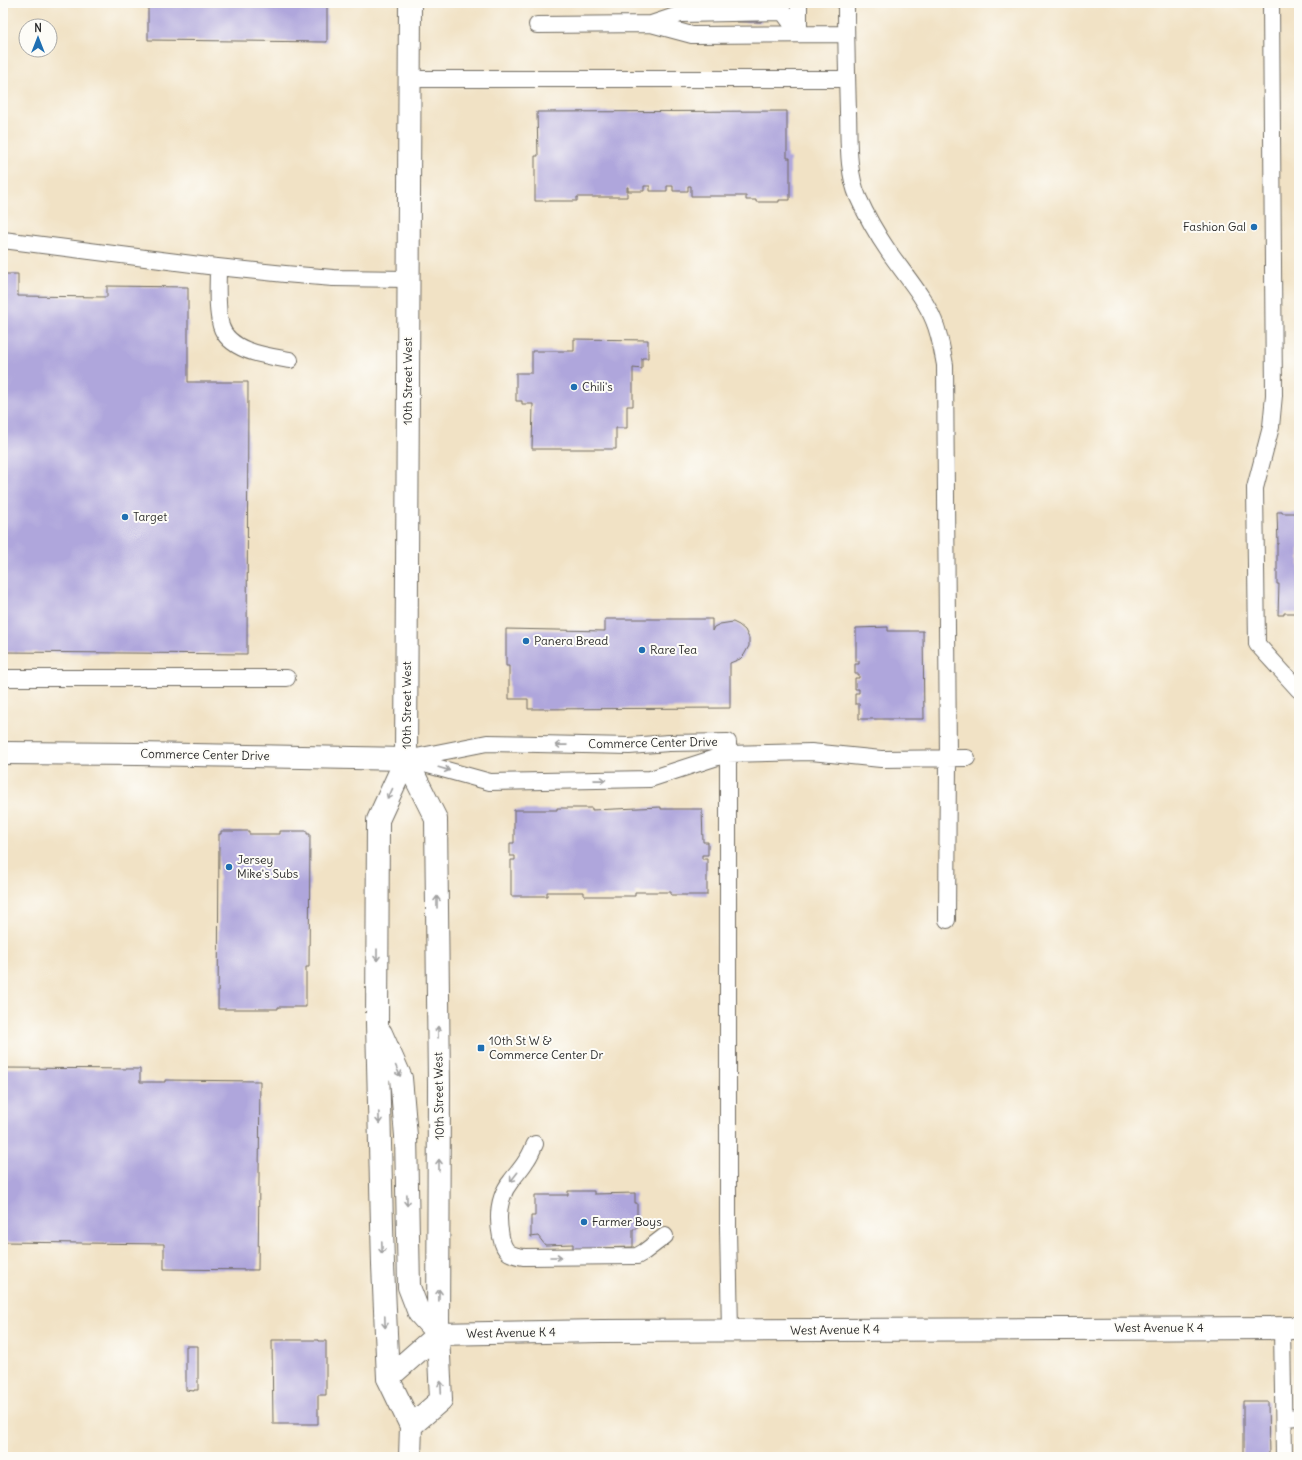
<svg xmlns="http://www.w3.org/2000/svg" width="1302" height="1460" font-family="Delius,sans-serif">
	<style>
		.building { fill: #afa6dc }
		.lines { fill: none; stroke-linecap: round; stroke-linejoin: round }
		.service-casing { stroke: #706b61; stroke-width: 18 }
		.minor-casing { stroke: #706b61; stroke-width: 24 }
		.tertiary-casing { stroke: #706b61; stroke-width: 24 }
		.primary-casing { stroke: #706b61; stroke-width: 24 }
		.service { stroke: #fff; stroke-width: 16 }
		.minor { stroke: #fff; stroke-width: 22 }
		.tertiary { stroke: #fff; stroke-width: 22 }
		.primary { stroke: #fff; stroke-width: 22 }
		.oneway { stroke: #a0a0a0 }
		.poi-dot { fill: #1f6fb2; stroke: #fdfcf7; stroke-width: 1.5 }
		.labels { text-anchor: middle; stroke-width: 4; stroke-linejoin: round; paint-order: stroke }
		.poi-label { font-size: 12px; fill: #2b2b2b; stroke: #fdfcf7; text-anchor: start }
		.street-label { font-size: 12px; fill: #2b2b2b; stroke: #fdfcf7 }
	</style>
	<rect width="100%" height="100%" fill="#fdfcf7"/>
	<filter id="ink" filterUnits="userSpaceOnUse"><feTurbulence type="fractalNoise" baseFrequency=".025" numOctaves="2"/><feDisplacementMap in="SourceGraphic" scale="8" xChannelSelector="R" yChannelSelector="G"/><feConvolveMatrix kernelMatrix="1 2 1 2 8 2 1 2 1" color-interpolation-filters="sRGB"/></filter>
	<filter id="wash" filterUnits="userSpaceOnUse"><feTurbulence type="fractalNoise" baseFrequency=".012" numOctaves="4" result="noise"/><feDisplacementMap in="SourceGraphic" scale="16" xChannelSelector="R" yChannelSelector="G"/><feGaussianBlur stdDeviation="0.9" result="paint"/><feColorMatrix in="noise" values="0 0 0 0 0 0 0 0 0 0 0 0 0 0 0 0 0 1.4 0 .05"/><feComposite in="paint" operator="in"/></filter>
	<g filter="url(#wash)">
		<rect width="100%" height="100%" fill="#f1e2c5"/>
		<g id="blocks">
			<path class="building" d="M148,3H327V42L148,40Z
				M737,3H761V22H737Z
				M787,111V158H790V200H779V202H756V200H746V196H691V186H688V191H673V186H667V191H650V186H644V191H628V187H627V197H577V201H535V156H538L537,112Z
				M3,274H18V296L107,297V286L188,287V382H248L247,654L3,652Z
				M574,339L648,340V358H642V369L633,368V406H627V428H616V449H532L533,404H522V401H516V373H532V351H574Z
				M1277,512H1282V513H1299V613H1284V615H1278L1279,584H1277V544H1278Z
				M605,619H712V631L714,627L720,624L733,622L739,625L745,630L749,638V646L744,655L740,659L730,663V708L528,709V699H509V666H506V629L605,631Z
				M888,627V631H923L924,719H859V704H855V693H859V689H855V678H859V674H855V664H859V661H856V628Z
				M661,807V809H702L703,842H708V855H702V859H707V895H671V892H635V896H584V892H547V896H511V860H515V856H510V843H514V810H557V808H592V810Z
				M221,831H249V834H280V831H307V834H310L309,967H306V1007H278V1009H218L219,834H221Z
				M3,1068L140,1069V1082H165V1080L260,1081L258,1270L164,1269V1244L3,1242Z
				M568,1191H594V1194L635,1193V1203H637V1229H633V1247L595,1248V1252L573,1253V1244L545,1245L538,1236L531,1237V1216H535V1195H568Z
				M272,1340H318V1341H326V1395H318V1424H273Z
				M186,1346H198V1390H194V1391L186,1390Z
				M1243,1401H1268L1269,1457H1243Z"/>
		</g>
	</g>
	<g filter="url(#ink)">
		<use href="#blocks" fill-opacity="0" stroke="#706b61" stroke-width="1"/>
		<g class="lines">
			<defs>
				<path id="service" d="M799,3V34
					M846,3C846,40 847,76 848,112C849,140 847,171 858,197C866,215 878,236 889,252C904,274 924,296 934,321C940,335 942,350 945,365L948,758L947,920
					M1271,3L1274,395L1271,427L1255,488L1257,644L1299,690
					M651,24L681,14L783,12L799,34
					M537,25L651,24L692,35L846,34
					M409,79H847
					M3,240L208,266L285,274L333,278L408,279
					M218,267C218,286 216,308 221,326C229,352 268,356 290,360
					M3,678H287
					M406,759L487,743L629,746L669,743L728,742V1229L730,1331
					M410,760L490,782L650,779L727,754L811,752L881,759L967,758
					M535,1144C532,1150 530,1156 526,1161C522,1168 516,1174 511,1181C498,1197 497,1217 501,1237C504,1252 509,1255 524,1257L637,1256L644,1252L665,1236
					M1282,1328L1284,1457
					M1284,1418L1299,1417"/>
				<path id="minor" d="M388,1378L438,1334L601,1331L1299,1328"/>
				<path id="tertiary" d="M3,753L138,754L406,759"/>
				<path id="primary" d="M410,3L406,759L378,820L377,1023L383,1265L388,1378L411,1426L410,1457
					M406,759L436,819L439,1085L438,1334L441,1400L411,1426
					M381,1033L401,1078L406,1136L409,1287L419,1313L438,1334"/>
			</defs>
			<use href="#service" class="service-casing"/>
			<use href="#minor" class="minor-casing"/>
			<use href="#tertiary" class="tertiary-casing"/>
			<use href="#primary" class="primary-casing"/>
			<use href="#service" class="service"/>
			<use href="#minor" class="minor"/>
			<use href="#tertiary" class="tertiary"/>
			<use href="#primary" class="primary"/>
		</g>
		<defs><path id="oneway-shaft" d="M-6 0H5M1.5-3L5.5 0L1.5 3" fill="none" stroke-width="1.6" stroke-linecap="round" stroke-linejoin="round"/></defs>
		<g class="oneway">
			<use href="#oneway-shaft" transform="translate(561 745) rotate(-179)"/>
			<use href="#oneway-shaft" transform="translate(444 769) rotate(16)"/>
			<use href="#oneway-shaft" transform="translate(600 780) rotate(-1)"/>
			<use href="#oneway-shaft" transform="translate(390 794) rotate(115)"/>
			<use href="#oneway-shaft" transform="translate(437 902) rotate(-90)"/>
			<use href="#oneway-shaft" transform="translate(377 955) rotate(90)"/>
			<use href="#oneway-shaft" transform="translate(438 1032) rotate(-91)"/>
			<use href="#oneway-shaft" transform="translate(398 1071) rotate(66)"/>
			<use href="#oneway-shaft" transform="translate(379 1118) rotate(88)"/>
			<use href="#oneway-shaft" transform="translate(439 1165) rotate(-90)"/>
			<use href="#oneway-shaft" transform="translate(514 1177) rotate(128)"/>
			<use href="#oneway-shaft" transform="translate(407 1200) rotate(89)"/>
			<use href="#oneway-shaft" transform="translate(382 1248) rotate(88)"/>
			<use href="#oneway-shaft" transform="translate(556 1257)"/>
			<use href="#oneway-shaft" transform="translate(439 1295) rotate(-89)"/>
			<use href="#oneway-shaft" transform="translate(385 1322) rotate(88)"/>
			<use href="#oneway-shaft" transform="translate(441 1387) rotate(-93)"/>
		</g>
	</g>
	<g class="poi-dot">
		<circle cx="1254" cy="227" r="4"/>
		<circle cx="574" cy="387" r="4"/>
		<circle cx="125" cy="517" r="4"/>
		<circle cx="526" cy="641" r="4"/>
		<circle cx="642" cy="650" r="4"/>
		<circle cx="229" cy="867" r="4"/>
		<rect x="477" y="1044" width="8" height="8" rx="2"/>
		<circle cx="584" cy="1222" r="4"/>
	</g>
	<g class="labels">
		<g class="poi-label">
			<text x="1246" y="231" text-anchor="end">Fashion Gal</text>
			<text x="582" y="391">Chili's</text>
			<text x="133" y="521">Target</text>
			<text x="534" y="645">Panera Bread</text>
			<text x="650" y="654">Rare Tea</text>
			<text x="237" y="864">Jersey<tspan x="237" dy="14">Mike's Subs</tspan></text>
			<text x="489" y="1045">10th St W &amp;<tspan x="489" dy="14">Commerce Center Dr</tspan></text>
			<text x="592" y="1226">Farmer Boys</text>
		</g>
		<g class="street-label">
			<text transform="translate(408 381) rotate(-90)" y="4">10th Street West</text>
			<text transform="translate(407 705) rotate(-90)" y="4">10th Street West</text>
			<text transform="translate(653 743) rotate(-1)" y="4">Commerce Center Drive</text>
			<text transform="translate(205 755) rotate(1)" y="4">Commerce Center Drive</text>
			<text transform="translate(439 1096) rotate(-91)" y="4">10th Street West</text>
			<text x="1159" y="1332">West Avenue K 4</text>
			<text transform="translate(835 1330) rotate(-1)" y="4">West Avenue K 4</text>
			<text transform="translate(511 1333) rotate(-1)" y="4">West Avenue K 4</text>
		</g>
	</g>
	<rect width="1302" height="1460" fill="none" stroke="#fdfcf7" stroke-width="16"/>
	<g transform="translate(38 38)"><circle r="19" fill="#fdfcf7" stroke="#a9a8a5"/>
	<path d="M0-3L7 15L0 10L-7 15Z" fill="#1f6fb2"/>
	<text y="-6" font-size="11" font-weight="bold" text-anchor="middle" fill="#2b2b2b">N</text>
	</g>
</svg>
